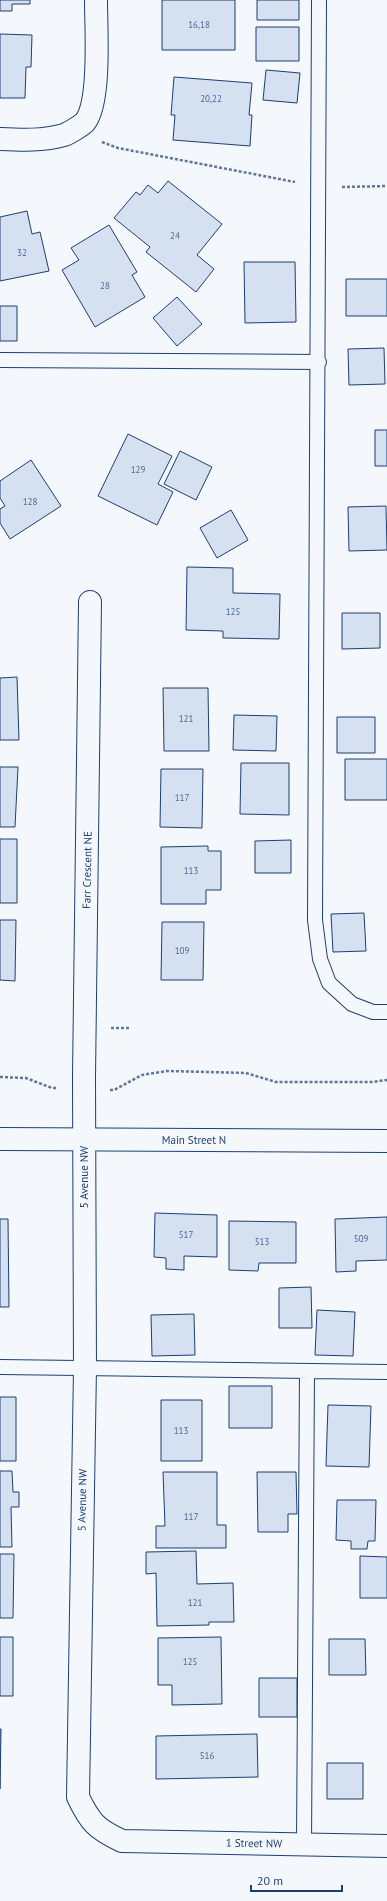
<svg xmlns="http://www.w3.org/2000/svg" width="387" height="1901" font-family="'PT Sans',sans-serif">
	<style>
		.building { fill: #d5e0f0; stroke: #1d3f73 }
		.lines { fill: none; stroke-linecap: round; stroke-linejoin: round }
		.lane-casing { stroke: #1d3f73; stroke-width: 16 }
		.street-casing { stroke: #1d3f73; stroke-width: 24 }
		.secondary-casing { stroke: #1d3f73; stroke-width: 24 }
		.path { stroke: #5e769c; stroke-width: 2.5; stroke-dasharray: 3 2; stroke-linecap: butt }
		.lane { stroke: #f4f7fb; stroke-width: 14 }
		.street { stroke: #f4f7fb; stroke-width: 22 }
		.secondary { stroke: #f4f7fb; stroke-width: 22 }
		.labels { text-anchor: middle; stroke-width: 3; stroke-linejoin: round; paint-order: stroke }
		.number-label { font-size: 9px; fill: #4b6792 }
		.street-label { font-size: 11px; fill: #1d3f73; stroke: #f4f7fb }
	</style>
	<rect width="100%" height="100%" fill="#f4f7fb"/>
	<path class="building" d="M0,0H30V4H12V11H0Z
		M162,0H235V50H162Z
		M257,0H299V20H257Z
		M256,27H299V61H256Z
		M0,34L32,35L31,67H26L25,98H0Z
		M266,70L300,73L297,103L263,100Z
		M174,77L252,83L249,115H252L250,146L173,140L175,115H171Z
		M168,181L222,224L197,255L214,269L196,292L146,252L150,247L114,218L136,192L140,195L148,185L158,193Z
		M27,211L32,234L40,232L49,271L0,281V217Z
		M109,225L137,272L132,275L145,297L95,327L62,270L79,260L71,248Z
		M244,262H295L296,322L245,323Z
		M346,279H387V316H346Z
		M177,297L202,324L177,346L153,318Z
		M0,306H17V341H0Z
		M384,348L385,384L349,385L348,349Z
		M375,430H387V466H375Z
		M128,434L172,456L158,484L173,492L157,525L98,496Z
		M180,451L212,467L196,500L164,484Z
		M31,460L61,506L10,539L0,523V509L5,506L0,498V481Z
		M386,506L387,550L349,551L348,507Z
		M231,510L248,540L217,558L200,528Z
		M187,567L233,568V593L280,594L279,639L223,638V631L186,630Z
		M342,613H380V648L342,649Z
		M17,677L19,740H0V678Z
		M163,688H208L209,751H164Z
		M234,715L277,716L276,751L233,750Z
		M337,717H375V753H337Z
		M345,759H387V800H345Z
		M241,763H289V815L240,814Z
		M0,767H18L15,827H0Z
		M161,769H203L202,828L160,827Z
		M0,839H17V903H0Z
		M291,840V873H255V841Z
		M208,846V851H221V890H206V904H161V847Z
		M364,913L366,951L333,952L331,914Z
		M0,920H16L15,981L0,980Z
		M162,922H204L203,980H161Z
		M155,1213L217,1215V1257L184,1256V1270L166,1269V1258L154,1257Z
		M387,1217V1260L356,1261V1271L336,1272L335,1219Z
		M0,1219H8L9,1307H0Z
		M229,1221L296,1222V1263H259L258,1271L229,1270Z
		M311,1287L312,1328H279V1288Z
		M317,1310L355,1312L353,1356L315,1355Z
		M194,1314L195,1355L152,1356L151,1315Z
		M229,1386H272V1428H229Z
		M0,1397H16V1461H0Z
		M161,1400H202V1461H161Z
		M328,1405L371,1406L369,1467L326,1466Z
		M0,1471H12L13,1492H19V1507H11L12,1547H0Z
		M163,1472H217V1525H226V1548H156V1526H165Z
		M257,1472H296L297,1514H288V1532H258Z
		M337,1500H376L375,1541H368L367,1549H351V1541L336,1540Z
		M196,1551L197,1584L233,1583L234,1622H209V1625L157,1626L156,1573L146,1574V1552Z
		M0,1554H14L13,1618H0Z
		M360,1556L387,1557V1598H360Z
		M0,1637H13V1696H0Z
		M221,1637L222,1704L172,1705V1685H158V1638Z
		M329,1639H365L366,1675H329Z
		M259,1678H297V1717H259Z
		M0,1729H1L0,1789Z
		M257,1734L258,1777L156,1779V1736Z
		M327,1763H363V1799H327Z"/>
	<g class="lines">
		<defs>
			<path id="lane" d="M319,0L315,920L320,959L329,983L352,1004L373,1012H387
				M0,360L319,362
				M0,1367L387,1372
				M304,1844L307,1371"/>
			<path id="street" d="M0,139C22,140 43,141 64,135C69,133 81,126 85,122C101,102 96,27 96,0
				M90,602L84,1077L85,1368L78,1797C90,1822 96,1829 122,1841L387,1846"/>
			<path id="secondary" d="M0,1139L387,1141"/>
		</defs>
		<use href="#lane" class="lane-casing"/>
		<use href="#street" class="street-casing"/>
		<use href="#secondary" class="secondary-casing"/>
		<path class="path" d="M102,142L118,148L295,182
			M342,187L387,186
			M111,1028H131
			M0,1077L26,1078L52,1088H57
			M110,1090H114L142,1075L167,1071L246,1073L276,1082H372L387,1080"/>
		<use href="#lane" class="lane"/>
		<use href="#street" class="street"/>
		<use href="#secondary" class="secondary"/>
	</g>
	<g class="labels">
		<g class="number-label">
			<text x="199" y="28">16,18</text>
			<text x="211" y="102">20,22</text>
			<text x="175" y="239">24</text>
			<text x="22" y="256">32</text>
			<text x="105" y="289">28</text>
			<text x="138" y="473">129</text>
			<text x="30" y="505">128</text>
			<text x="233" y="615">125</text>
			<text x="186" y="722">121</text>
			<text x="182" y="801">117</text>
			<text x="191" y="874">113</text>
			<text x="182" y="954">109</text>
			<text x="186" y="1238">517</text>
			<text x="361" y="1242">509</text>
			<text x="262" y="1245">513</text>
			<text x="181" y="1434">113</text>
			<text x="191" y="1520">117</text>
			<text x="195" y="1606">121</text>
			<text x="190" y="1665">125</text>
			<text x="207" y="1759">516</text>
		</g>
		<g class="street-label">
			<text transform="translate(87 870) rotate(-89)" y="4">Farr Crescent NE</text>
			<text x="194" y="1144">Main Street N</text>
			<text transform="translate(84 1177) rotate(-90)" y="4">5 Avenue NW</text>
			<text transform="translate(82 1500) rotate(-89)" y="4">5 Avenue NW</text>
			<text transform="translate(254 1843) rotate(1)" y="4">1 Street NW</text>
		</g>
	</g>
	<path d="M251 1885v6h91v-6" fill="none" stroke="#1d3f73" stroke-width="2"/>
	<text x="257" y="1885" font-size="12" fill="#1d3f73" stroke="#f4f7fb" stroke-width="3" paint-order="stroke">20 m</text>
</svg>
